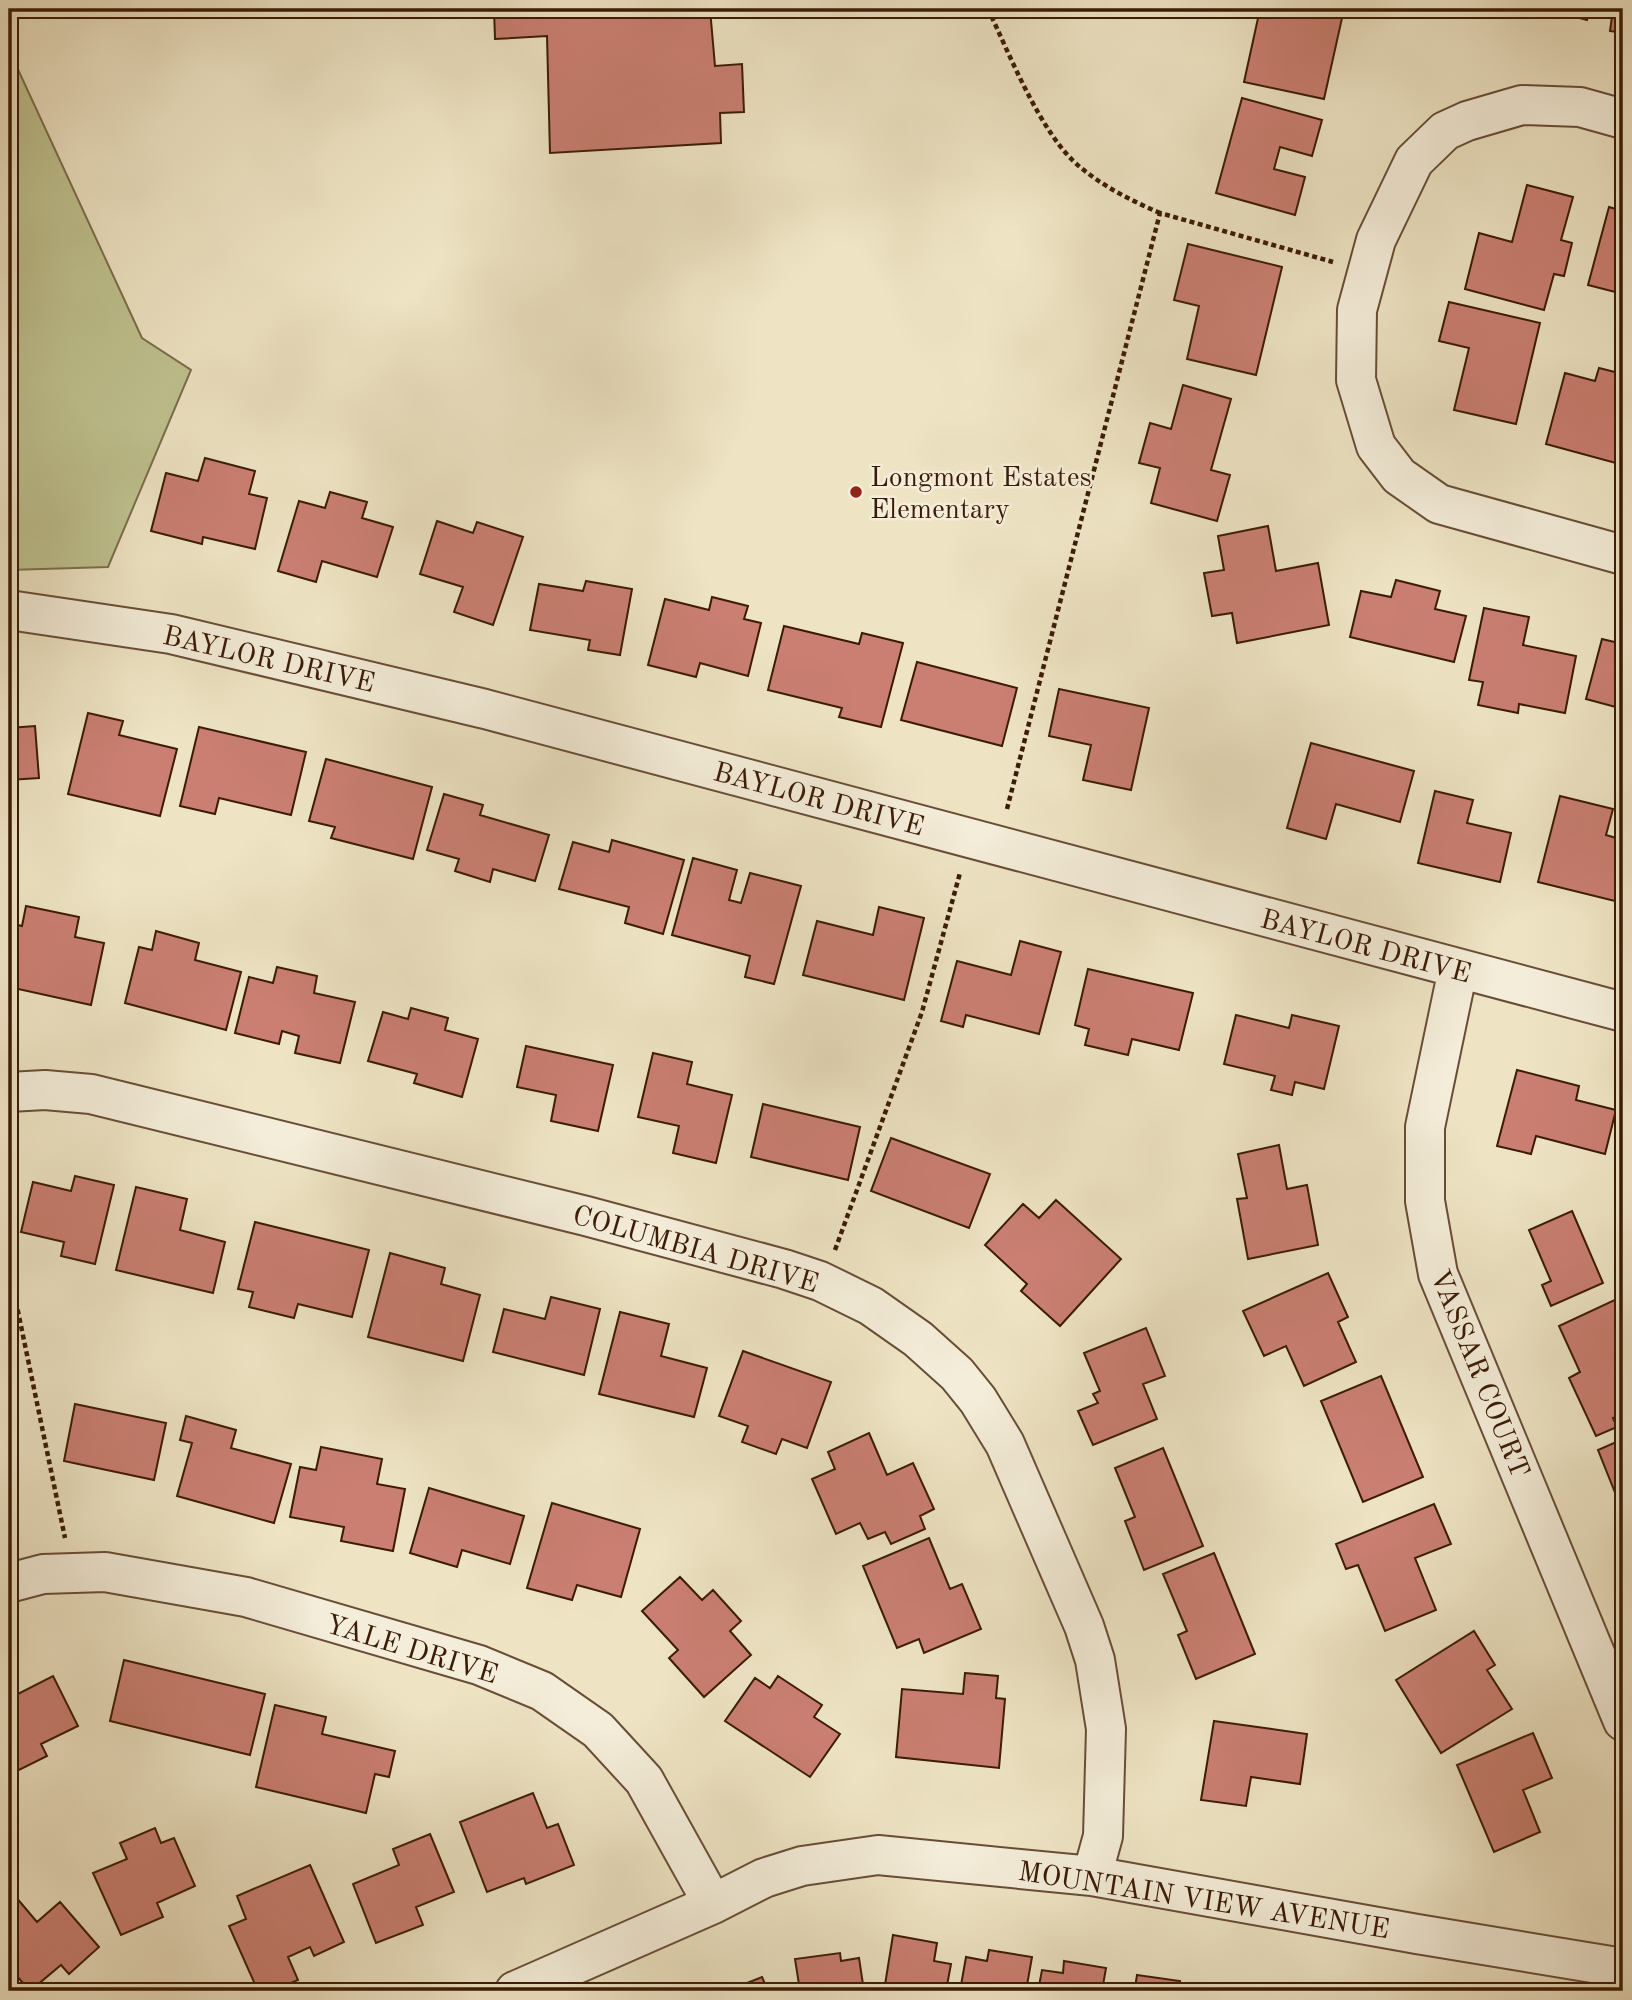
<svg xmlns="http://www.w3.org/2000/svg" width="1632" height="2000" font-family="'Old Standard TT',serif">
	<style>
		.green { fill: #bfc290; stroke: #7d6e4b; stroke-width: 2 }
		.building { fill: #ca7f72; stroke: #3b1b06; stroke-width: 2 }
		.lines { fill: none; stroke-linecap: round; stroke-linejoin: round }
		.minor-casing { stroke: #684d36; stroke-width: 42 }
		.path { stroke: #3b1b06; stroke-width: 4.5; stroke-dasharray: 5 3.5; stroke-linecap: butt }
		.minor { stroke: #f4edd9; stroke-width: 38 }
		.poi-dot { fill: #8f2418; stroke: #f4edd9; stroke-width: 2.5 }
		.labels { text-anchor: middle; stroke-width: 5; stroke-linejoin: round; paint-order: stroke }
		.poi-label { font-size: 28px; fill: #3b1b06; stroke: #f4edd9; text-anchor: start }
		.street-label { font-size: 28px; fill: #3b1b06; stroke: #f4edd9 }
	</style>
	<rect width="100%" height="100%" fill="#eee4c4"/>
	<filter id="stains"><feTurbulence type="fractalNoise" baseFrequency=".00286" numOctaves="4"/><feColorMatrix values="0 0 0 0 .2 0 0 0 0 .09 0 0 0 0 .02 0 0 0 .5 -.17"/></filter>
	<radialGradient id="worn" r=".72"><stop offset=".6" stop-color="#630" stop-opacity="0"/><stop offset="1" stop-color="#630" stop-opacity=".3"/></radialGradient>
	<path class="green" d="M9,50L142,338L191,370L108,567L9,570Z"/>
	<path class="building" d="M494,9H710L715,66L742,64L744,112L720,113L721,143L550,153L547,36L495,39Z
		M1260,9H1344L1324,99L1244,82Z
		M1546,9H1590L1587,20Z
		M1613,9H1623V33L1610,31Z
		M1242,98L1322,120L1312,156L1280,147L1274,169L1305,177L1295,215L1216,193Z
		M1527,185L1573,197L1561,240L1572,243L1564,276L1554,274L1544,310L1465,289L1479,233L1512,242Z
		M1609,207L1623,211V294L1588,285Z
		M1188,244L1282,267L1256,375L1187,359L1199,306L1174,300Z
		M1449,302L1540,323L1516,424L1454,410L1469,348L1439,341Z
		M1599,368L1623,374V465L1546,444L1565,373L1595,381Z
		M1183,385L1231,399L1211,470L1230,475L1217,521L1151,503L1160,468L1139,463L1150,423L1171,429Z
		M205,458L255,471L249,494L267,498L255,549L203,537L202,544L151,531L166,473L198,481Z
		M330,492L367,502L362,518L393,527L377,577L322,561L316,582L278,571L299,501L325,508Z
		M437,521L473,533L477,522L523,537L493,625L454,612L463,587L420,574Z
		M1268,526L1276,571L1318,563L1329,625L1237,643L1232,613L1212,616L1204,573L1224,570L1218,536Z
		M1396,580L1440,591L1435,609L1466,616L1454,662L1350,637L1361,591L1391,597Z
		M586,581L632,589L620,655L588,650L590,640L530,630L539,584L583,591Z
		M712,597L748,606L744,619L761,623L748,676L700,663L696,677L648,665L665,599L709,610Z
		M1484,608L1529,617L1523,645L1576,656L1565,713L1519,704L1518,713L1478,705L1483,682L1469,680Z
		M784,626L859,644L862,633L903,643L881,727L839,717L842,708L768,690Z
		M1602,639L1623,644V709L1586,699Z
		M917,662L1017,688L1002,746L901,720Z
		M1059,689L1149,708L1131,790L1083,780L1091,745L1049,736Z
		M88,713L123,721L119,735L177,749L160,816L68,794Z
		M35,726L39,778L9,780V728Z
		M199,727L306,752L291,815L219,798L215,814L180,806Z
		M1311,743L1414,771L1400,822L1336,804L1326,839L1287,828Z
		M326,759L432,787L413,859L331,838L335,827L309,821Z
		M1435,791L1473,800L1467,823L1511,833L1500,882L1418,863Z
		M444,794L483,805L480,815L549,835L535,881L493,869L490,882L455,871L459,859L427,850Z
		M1560,796L1613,809L1606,835L1623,840V903L1538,882Z
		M612,840L684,860L663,934L625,923L629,907L559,889L573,842L609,852Z
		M693,858L737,870L729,900L741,903L750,873L801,886L774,984L745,977L750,956L672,935Z
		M26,906L79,917L75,937L104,943L91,1005L9,987V923L22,926Z
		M879,907L924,918L904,1000L803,975L817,921L873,935Z
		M156,931L199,943L195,960L241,972L226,1030L125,1003L139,947L152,950Z
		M1020,941L1061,952L1039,1034L966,1015L963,1027L941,1021L957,961L1011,975Z
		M277,967L317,976L314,993L355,1002L340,1063L295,1053L299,1036L282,1031L279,1044L235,1033L249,977L273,983Z
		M1088,969L1193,993L1179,1050L1132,1039L1128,1055L1085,1045L1089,1029L1075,1025Z
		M411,1008L448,1018L445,1030L478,1039L462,1097L414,1083L417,1074L368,1061L383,1012L408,1019Z
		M1236,1015L1289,1028L1292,1015L1339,1026L1324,1089L1295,1082L1292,1095L1271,1090L1275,1076L1224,1064Z
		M526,1046L613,1065L598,1131L551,1121L556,1095L517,1087Z
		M653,1053L692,1062L687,1084L732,1095L716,1163L673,1153L679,1126L638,1117Z
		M1517,1070L1579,1086L1576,1100L1616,1110L1605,1154L1536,1136L1531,1154L1497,1146Z
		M763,1104L860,1127L848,1180L751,1157Z
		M891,1138L990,1174L969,1228L871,1191Z
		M1279,1145L1287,1189L1307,1185L1318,1245L1248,1259L1237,1199L1247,1198L1238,1154Z
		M75,1176L114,1185L95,1264L61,1256L64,1242L21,1232L33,1182L71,1191Z
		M136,1187L187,1199L180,1230L225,1242L213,1293L116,1270Z
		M1056,1200L1121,1259L1060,1326L1021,1291L1027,1284L985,1245L1023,1204L1039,1218Z
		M1572,1211L1603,1283L1551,1306L1542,1285L1551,1281L1529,1230Z
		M255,1222L369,1250L352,1317L298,1304L294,1318L249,1307L253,1292L238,1289Z
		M390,1253L445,1268L441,1284L480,1295L463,1361L368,1337Z
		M1328,1273L1348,1317L1338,1322L1356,1362L1304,1386L1286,1346L1264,1356L1243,1311Z
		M551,1297L600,1309L584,1375L493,1352L504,1309L545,1319Z
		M1621,1297L1623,1302V1414L1613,1418L1617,1427L1596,1436L1569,1378L1580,1372L1559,1326Z
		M620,1312L669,1324L661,1356L707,1368L694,1417L599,1394Z
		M1146,1328L1165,1376L1143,1384L1157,1419L1093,1445L1078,1411L1098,1403L1093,1394L1100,1391L1084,1353Z
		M743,1351L831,1382L807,1448L782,1439L776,1454L742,1442L748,1426L719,1416Z
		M1381,1376L1423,1477L1363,1502L1321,1401Z
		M75,1404L166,1423L154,1480L64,1461Z
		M186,1416L236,1430L231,1448L291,1464L274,1523L177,1496L192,1443L180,1440Z
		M869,1433L887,1475L913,1463L934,1509L920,1516L925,1529L891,1544L885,1532L868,1539L860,1523L836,1534L812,1479L835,1469L828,1452Z
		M1623,1439V1498L1618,1500L1598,1450Z
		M321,1447L382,1459L377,1484L405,1489L393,1551L341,1541L344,1527L290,1517L300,1467L316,1470Z
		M1163,1448L1203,1546L1144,1570L1125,1521L1135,1517L1115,1468Z
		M429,1488L524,1516L510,1564L462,1550L457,1567L410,1553Z
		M552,1503L640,1529L621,1597L577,1585L572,1600L527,1588Z
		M1434,1504L1451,1544L1415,1558L1436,1610L1385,1631L1358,1565L1346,1569L1336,1544Z
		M929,1538L950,1589L962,1584L981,1629L924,1653L919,1639L897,1648L863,1566Z
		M1214,1553L1255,1654L1196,1679L1178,1635L1187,1631L1163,1574Z
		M680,1577L702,1600L713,1590L741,1621L730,1631L751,1655L704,1697L669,1658L678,1650L642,1611Z
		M1474,1631L1495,1665L1487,1670L1512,1709L1441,1753L1396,1680Z
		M124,1660L265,1694L250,1755L110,1721Z
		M965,1673L998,1676L996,1698L1005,1699L999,1768L896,1757L902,1689L963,1694Z
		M53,1676L78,1726L41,1744L47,1756L9,1775V1690L12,1697Z
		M778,1676L822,1705L814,1717L840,1734L810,1777L725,1721L755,1678L770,1688Z
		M275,1705L326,1717L322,1734L395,1751L389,1777L375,1774L366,1813L256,1787Z
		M1214,1721L1307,1734L1300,1784L1251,1777L1246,1806L1201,1800Z
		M1533,1733L1552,1778L1523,1790L1540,1832L1494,1852L1457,1765Z
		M533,1793L547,1828L558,1824L574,1865L526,1884L524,1878L487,1892L460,1822Z
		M155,1828L161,1843L174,1838L195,1886L157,1903L163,1917L121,1935L93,1873L127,1859L120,1843Z
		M430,1834L454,1892L416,1907L423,1925L376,1943L353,1884L399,1865L393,1849Z
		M310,1865L344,1942L314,1956L310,1947L288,1957L298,1980L272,1991H258L229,1926L246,1919L237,1896Z
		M9,1889L37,1922L60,1902L99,1947L69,1974L61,1965L30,1991L9,1967Z
		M893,1935L937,1943L934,1961L951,1964L946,1991H884Z
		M989,1950L1032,1957L1026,1991H960L966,1957L987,1961Z
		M840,1953L841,1961L859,1958L864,1991H800L795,1959Z
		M1064,1961L1106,1968L1102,1991H1038L1042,1970L1063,1973Z
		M1137,1975L1180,1981L1178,1991H1112L1113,1984L1135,1988Z
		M762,1977L768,1991H727Z"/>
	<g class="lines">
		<defs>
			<path id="minor" d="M1623,119L1580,107L1522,105L1467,121L1445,131L1414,161L1376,240L1357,310L1356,380L1376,446L1399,476L1439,504L1623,555
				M9,610L171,634L485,709L1623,1012
				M1458,969L1425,1127V1201L1438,1274L1623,1721
				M9,1092L45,1090L91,1094L586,1216L784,1269L820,1281L871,1306L918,1339L957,1374L978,1400L1005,1444L1084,1626L1095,1660L1106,1729L1103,1836L1092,1876
				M9,1583L43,1574L105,1572L246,1597L479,1665L542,1691L598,1730L644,1780L713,1904
				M515,1991L713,1904L764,1878L802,1866L878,1855L1092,1876L1417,1934L1623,1968"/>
		</defs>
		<use href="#minor" class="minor-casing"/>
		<path class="path" d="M988,9C1010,55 1041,135 1080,167C1104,187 1132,201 1160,213
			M1007,809L1160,213L1333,262
			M835,1250L922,1012L960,873
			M9,1268L65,1538"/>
		<use href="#minor" class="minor"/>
	</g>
	<circle class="poi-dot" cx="856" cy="492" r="7"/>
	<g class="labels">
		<g class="poi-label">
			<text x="870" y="486">Longmont Estates<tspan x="870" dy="32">Elementary</tspan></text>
		</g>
		<g class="street-label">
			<text transform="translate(269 658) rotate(13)" y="10">BAYLOR DRIVE</text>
			<text transform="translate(819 798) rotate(15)" y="10">BAYLOR DRIVE</text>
			<text transform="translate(1366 945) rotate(15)" y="10">BAYLOR DRIVE</text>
			<text transform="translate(696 1248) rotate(16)" y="10">COLUMBIA DRIVE</text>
			<text transform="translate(1481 1373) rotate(68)" y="10">VASSAR COURT</text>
			<text transform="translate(412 1648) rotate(17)" y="10">YALE DRIVE</text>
			<text transform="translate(1204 1899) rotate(9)" y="10">MOUNTAIN VIEW AVENUE</text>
		</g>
	</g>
	<rect width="1632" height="2000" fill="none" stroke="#eee4c4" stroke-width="35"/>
	<rect x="10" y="10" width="1611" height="1979" fill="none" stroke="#3b1b06" stroke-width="3.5"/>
	<rect x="18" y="18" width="1597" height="1965" fill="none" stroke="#3b1b06" stroke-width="2"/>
	<rect width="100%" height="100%" filter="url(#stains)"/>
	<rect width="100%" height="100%" fill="url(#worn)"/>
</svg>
